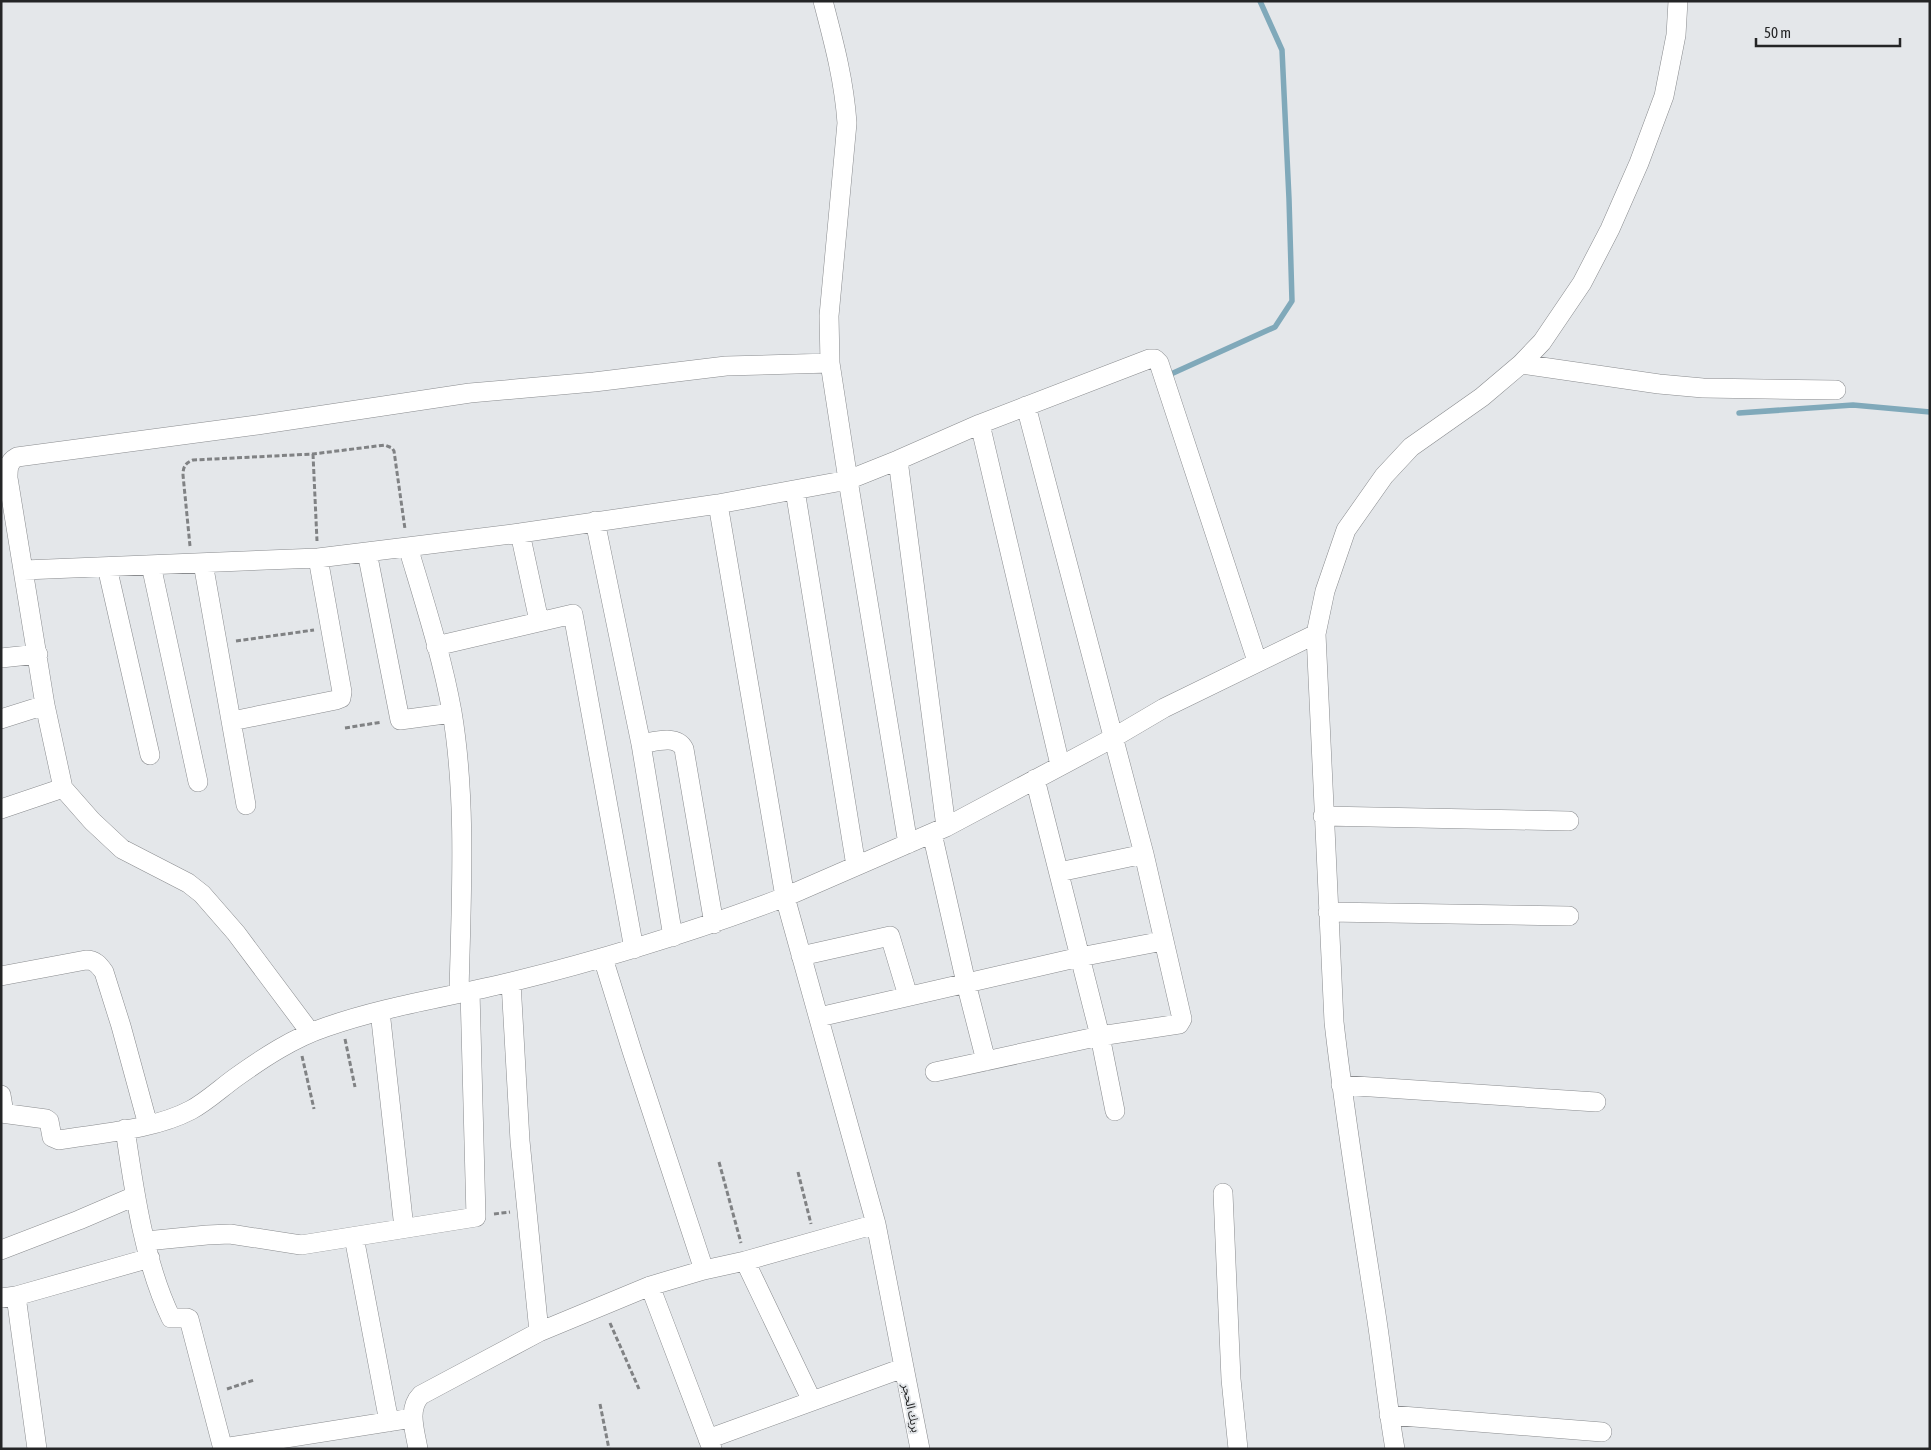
<svg xmlns="http://www.w3.org/2000/svg" width="1931" height="1450" font-family="'Asap Condensed','Noto Sans Arabic',sans-serif">
	<style>
		.lines { fill: none; stroke-linecap: round; stroke-linejoin: round }
		.stream { stroke: #80a9ba; stroke-width: 5.5 }
		.minor-casing { stroke: #898b8e; stroke-width: 20 }
		.path { stroke: #808284; stroke-width: 3; stroke-dasharray: 5 2.5; stroke-linecap: butt }
		.minor { stroke: #fff; stroke-width: 19 }
		.labels { text-anchor: middle; stroke-width: 4; stroke-linejoin: round; paint-order: stroke }
		.street-label { font-size: 12px; fill: #242526; stroke: #e4e7ea }
	</style>
	<rect width="100%" height="100%" fill="#e4e7ea"/>
	<g class="lines">
		<path class="stream" d="M1171,374L1275,327L1292,301L1289,199L1282,50L1260,1
			M1739,413L1853,405L1930,412"/>
		<defs>
			<path id="minor" d="M823,1C834,43 844,80 847,123L829,316L830,363L848,480L908,844
				M1521,364L1659,384L1703,388L1836,390
				M980,424L1060,765
				M898,460L946,827
				M795,490L856,866
				M595,521L641,744L673,937
				M520,533L539,621
				M408,547C424,601 442,656 452,712C467,801 461,903 459,993
				M367,552L400,720L452,713
				M203,563L246,805
				M151,565L198,782
				M107,567L150,755
				M24,570L318,558L520,533L718,504L848,480L898,460L980,424L1149,359H1155L1159,363L1257,661
				M1316,634L1334,1022C1345,1119 1361,1217 1376,1314C1383,1359 1387,1404 1395,1449
				M436,646L573,614L634,949
				M1,658L38,654
				M1,719L45,705
				M232,721L336,700L341,698L342,692L318,558
				M641,744C654,742 677,734 684,749L714,924
				M1035,779L1100,1036L1115,1111
				M1,809L63,788
				M1323,816L1569,821
				M932,833L966,983L986,1061
				M1059,872L1144,854
				M1328,912L1569,916
				M801,956L890,936L908,996
				M603,958L632,1051L704,1270
				M1,976L86,960C95,960 99,965 104,972L121,1026L148,1125
				M511,982L520,1141L539,1332
				M380,1011L404,1228
				M819,1017L1080,957L1163,941
				M310,1032L236,933L202,894L188,883L122,849L92,821L63,788L45,705L8,478C8,468 8,462 17,457L257,425L470,393L594,382L726,366L830,363
				M935,1072L1100,1036L1179,1024L1182,1019L1144,854L1026,406
				M1341,1085L1596,1102
				M1,1095L4,1113
				M1,1113L46,1119L49,1121L52,1137L59,1140C100,1133 153,1130 191,1110C206,1102 220,1089 235,1078C263,1058 293,1038 326,1027C386,1006 449,997 511,982C604,959 695,931 785,897L718,504
				M125,1129C134,1190 144,1262 171,1318H187L189,1319L223,1449
				M1223,1193L1231,1379L1238,1449
				M354,1237L389,1422
				M146,1241L207,1235L230,1234L301,1245L476,1217L470,991
				M1,1250L79,1220L135,1196
				M745,1261L812,1401
				M650,1286L712,1449
				M16,1296L37,1449
				M1,1298L16,1296L150,1258
				M1389,1415L1602,1432
				M708,1439L903,1368
				M223,1448L412,1418
				M418,1449C415,1431 407,1409 421,1395L539,1332L650,1286L704,1270L745,1261L876,1224
				M920,1449L876,1224L785,897L946,827L1113,738L1164,708L1316,634L1325,591L1346,530L1384,476L1411,447L1482,397L1521,364L1542,342L1582,283L1610,229L1639,163L1664,96L1676,35L1678,1"/>
		</defs>
		<use href="#minor" class="minor-casing"/>
		<path class="path" d="M313,454L317,541
			M190,546L183,475C183,467 185,463 193,460L313,454L385,445L392,448L394,451L405,529
			M236,641L314,630
			M345,728L382,722
			M345,1039L355,1087
			M302,1056L314,1109
			M719,1162L741,1243
			M798,1172L811,1224
			M494,1214L510,1212
			M610,1323L639,1389
			M227,1389L254,1380
			M600,1404L609,1449"/>
		<use href="#minor" class="minor"/>
	</g>
	<g class="labels">
		<g class="street-label">
			<text transform="translate(911 1408) rotate(78)" y="4">بريك الحجر</text>
		</g>
	</g>
	<rect width="1931" height="1450" fill="none" stroke="#242526" stroke-width="5"/>
	<path d="M1756 38v8h144v-8" fill="none" stroke="#242526" stroke-width="2.5"/>
	<text x="1764" y="38" font-size="15" fill="#242526" stroke="#e4e7ea" stroke-width="4" paint-order="stroke">50 m</text>
</svg>
